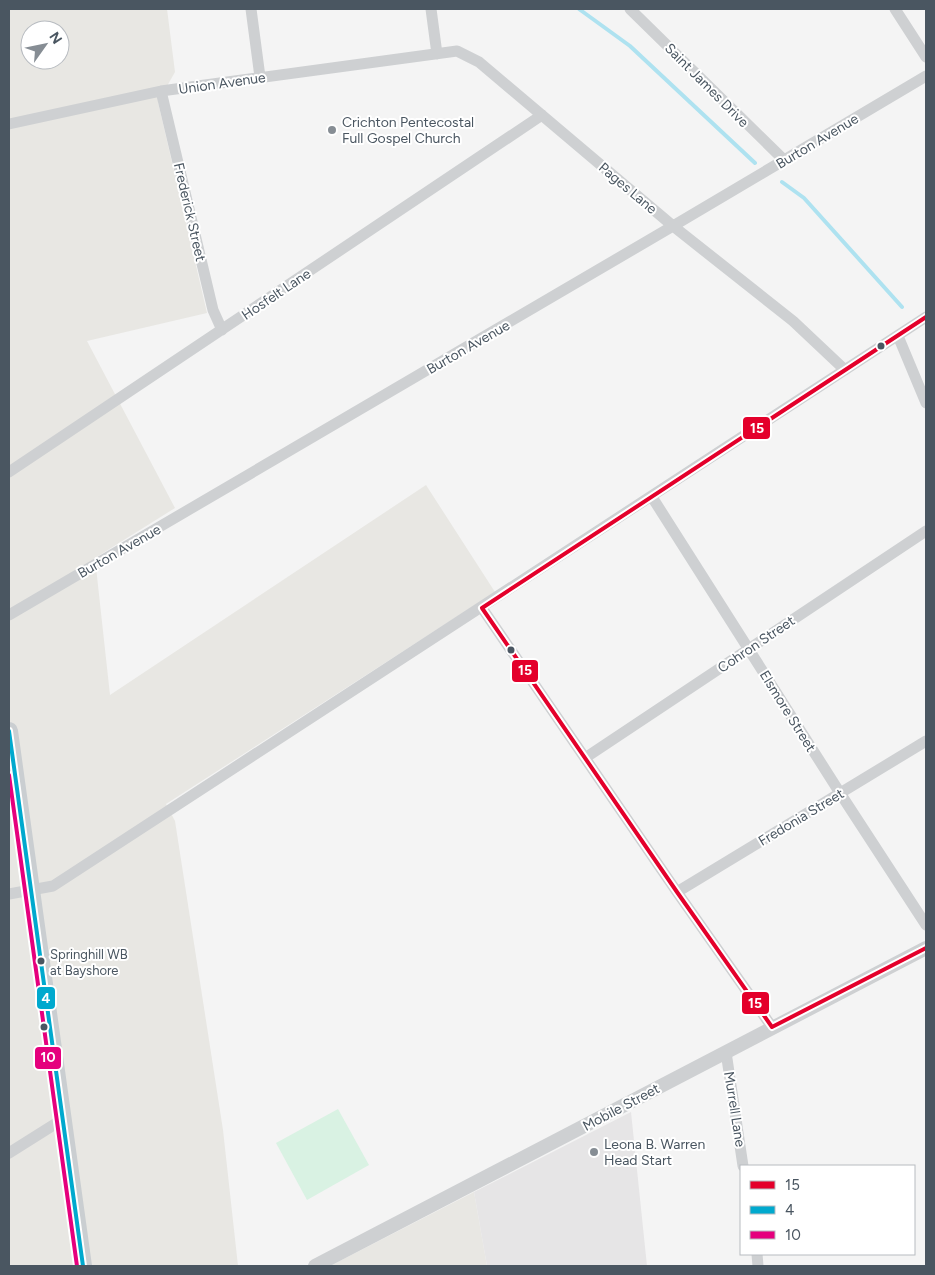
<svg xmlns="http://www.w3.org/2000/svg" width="935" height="1275" font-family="Figtree,sans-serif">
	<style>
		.commercial { fill: #e8e7e3; fill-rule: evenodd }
		.education { fill: #e6e5e6 }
		.green { fill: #d9f2e3 }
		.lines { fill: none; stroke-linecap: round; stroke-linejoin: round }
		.stream { stroke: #aee2f0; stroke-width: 4 }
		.minor { stroke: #ced0d2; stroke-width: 11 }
		.tertiary { stroke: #ced0d2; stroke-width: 14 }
		.primary { stroke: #caced1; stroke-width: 18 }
		.bus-1-casing { stroke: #fff; stroke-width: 8 }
		.bus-2-casing { stroke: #fff; stroke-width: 8 }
		.bus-3-casing { stroke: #fff; stroke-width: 8 }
		.bus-1 { stroke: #e4002b; stroke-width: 4 }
		.bus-2 { stroke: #00a9ce; stroke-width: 4 }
		.bus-3 { stroke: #e5007d; stroke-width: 4 }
		.poi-dot { fill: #868d94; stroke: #fff; stroke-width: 2 }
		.bus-dot { fill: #4a5661; stroke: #fff; stroke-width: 2 }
		.labels { text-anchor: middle; stroke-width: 4; stroke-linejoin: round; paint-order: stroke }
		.bus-label { font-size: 13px; fill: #4a5661; stroke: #fff; text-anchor: start }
		.street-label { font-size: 14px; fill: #4a5661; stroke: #fff }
		.poi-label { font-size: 14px; fill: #4a5661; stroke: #fff; text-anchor: start }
		.line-badge { stroke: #fff; stroke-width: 2 }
		.badge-label { font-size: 14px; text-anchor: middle; font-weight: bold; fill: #fff }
	</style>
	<rect width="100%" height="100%" fill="#f4f4f4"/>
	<path class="commercial" d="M9,9H167L175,72L158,102L207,313L87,341L175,508L95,558L110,695L426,485L495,592L166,804L175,821L223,1130L238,1266H9ZM30,30H60V60H30Z
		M474,1192L487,1266H330Z"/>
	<path class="education" d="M631,1112L647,1266H487L474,1192Z"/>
	<path class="green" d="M338,1109L369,1165L307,1200L276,1143Z"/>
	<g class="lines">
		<path class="stream" d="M579,9L630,46L755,163
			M782,182L804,198L902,307"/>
		<path class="minor" d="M251,9L260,77
			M431,9L437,54
			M630,9L784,160
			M895,9L926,57
			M161,91L213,310L222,330
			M9,124L161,91L457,51L479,62L673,226L793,321L845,370
			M898,336L926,403
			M9,472L542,115
			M652,497L840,793L926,925
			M482,608L677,892L772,1027
			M9,615L673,226L926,76
			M585,758L926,531
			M677,892L926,741
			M9,894L53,886L926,317
			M726,1052L743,1166
			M9,1153L63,1119
			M757,1254L758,1266"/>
		<path class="tertiary" d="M315,1266L926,948"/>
		<path class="primary" d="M9,731L83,1266"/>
		<defs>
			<path id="bus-1" d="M926,317L482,608L677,892L772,1027L926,948"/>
			<path id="bus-2" d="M9,731L83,1266"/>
			<path id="bus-3" d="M9,775L77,1266"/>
		</defs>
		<use href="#bus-1" class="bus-1-casing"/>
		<use href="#bus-2" class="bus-2-casing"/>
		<use href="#bus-3" class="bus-3-casing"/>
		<use href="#bus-1" class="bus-1"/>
		<use href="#bus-2" class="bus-2"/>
		<use href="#bus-3" class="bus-3"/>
	</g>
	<g class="poi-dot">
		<circle cx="332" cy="130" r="5"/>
		<circle cx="594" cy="1152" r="5"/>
	</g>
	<g class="bus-dot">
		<circle cx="881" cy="346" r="4.5"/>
		<circle cx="511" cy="650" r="4.5"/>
		<circle cx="41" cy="961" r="4.5"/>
		<circle cx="44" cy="1027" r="4.5"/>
	</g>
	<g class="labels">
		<g class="bus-label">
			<text x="50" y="959">Springhill WB<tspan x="50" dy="16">at Bayshore</tspan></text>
		</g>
		<g class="street-label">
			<text transform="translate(222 83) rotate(-8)" y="5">Union Avenue</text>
			<text transform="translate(707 85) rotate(45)" y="5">Saint James Drive</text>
			<text transform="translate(817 141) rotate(-31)" y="5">Burton Avenue</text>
			<text transform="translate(628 188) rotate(40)" y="5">Pages Lane</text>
			<text transform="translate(190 212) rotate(77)" y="5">Frederick Street</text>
			<text transform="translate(276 294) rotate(-34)" y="5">Hosfelt Lane</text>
			<text transform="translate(468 347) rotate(-30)" y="5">Burton Avenue</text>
			<text transform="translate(119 551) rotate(-30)" y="5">Burton Avenue</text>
			<text transform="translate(756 644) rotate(-34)" y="5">Cohron Street</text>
			<text transform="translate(788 711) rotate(58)" y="5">Elsmore Street</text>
			<text transform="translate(801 817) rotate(-31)" y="5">Fredonia Street</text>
			<text transform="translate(621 1107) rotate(-28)" y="5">Mobile Street</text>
			<text transform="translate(735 1109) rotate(81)" y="5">Murrell Lane</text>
		</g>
		<g class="poi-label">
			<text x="342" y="127">Crichton Pentecostal<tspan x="342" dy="16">Full Gospel Church</tspan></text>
			<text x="604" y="1149">Leona B. Warren<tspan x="604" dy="16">Head Start</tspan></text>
		</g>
	</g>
	<g class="line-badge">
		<rect x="742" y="416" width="29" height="24" rx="5" fill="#e4002b"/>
		<rect x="511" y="659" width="28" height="24" rx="5" fill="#e4002b"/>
		<rect x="36" y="986" width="20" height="24" rx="5" fill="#00a9ce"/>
		<rect x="741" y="991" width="29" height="24" rx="5" fill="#e4002b"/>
		<rect x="34" y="1046" width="28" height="24" rx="5" fill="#e5007d"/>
	</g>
	<g class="badge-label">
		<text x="757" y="433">15</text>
		<text x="525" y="675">15</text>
		<text x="46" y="1003">4</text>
		<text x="755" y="1008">15</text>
		<text x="48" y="1062">10</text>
	</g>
	<rect width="935" height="1275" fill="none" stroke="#4a5661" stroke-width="20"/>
	<rect x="740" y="1165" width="175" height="90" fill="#ffffff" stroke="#b7bbc0"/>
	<rect x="750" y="1181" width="25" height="8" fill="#e4002b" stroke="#b7bbc0"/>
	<text x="785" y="1190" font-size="15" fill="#4a5661">15</text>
	<rect x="750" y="1206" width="25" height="8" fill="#00a9ce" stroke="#b7bbc0"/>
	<text x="785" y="1215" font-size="15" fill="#4a5661">4</text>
	<rect x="750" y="1231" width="25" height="8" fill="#e5007d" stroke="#b7bbc0"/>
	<text x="785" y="1240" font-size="15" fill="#4a5661">10</text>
	<g transform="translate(45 45) rotate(57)"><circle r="24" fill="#ffffff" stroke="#b7bbc0"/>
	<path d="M0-4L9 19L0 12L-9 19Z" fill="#868d94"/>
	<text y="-8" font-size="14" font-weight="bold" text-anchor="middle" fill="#4a5661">N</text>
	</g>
</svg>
